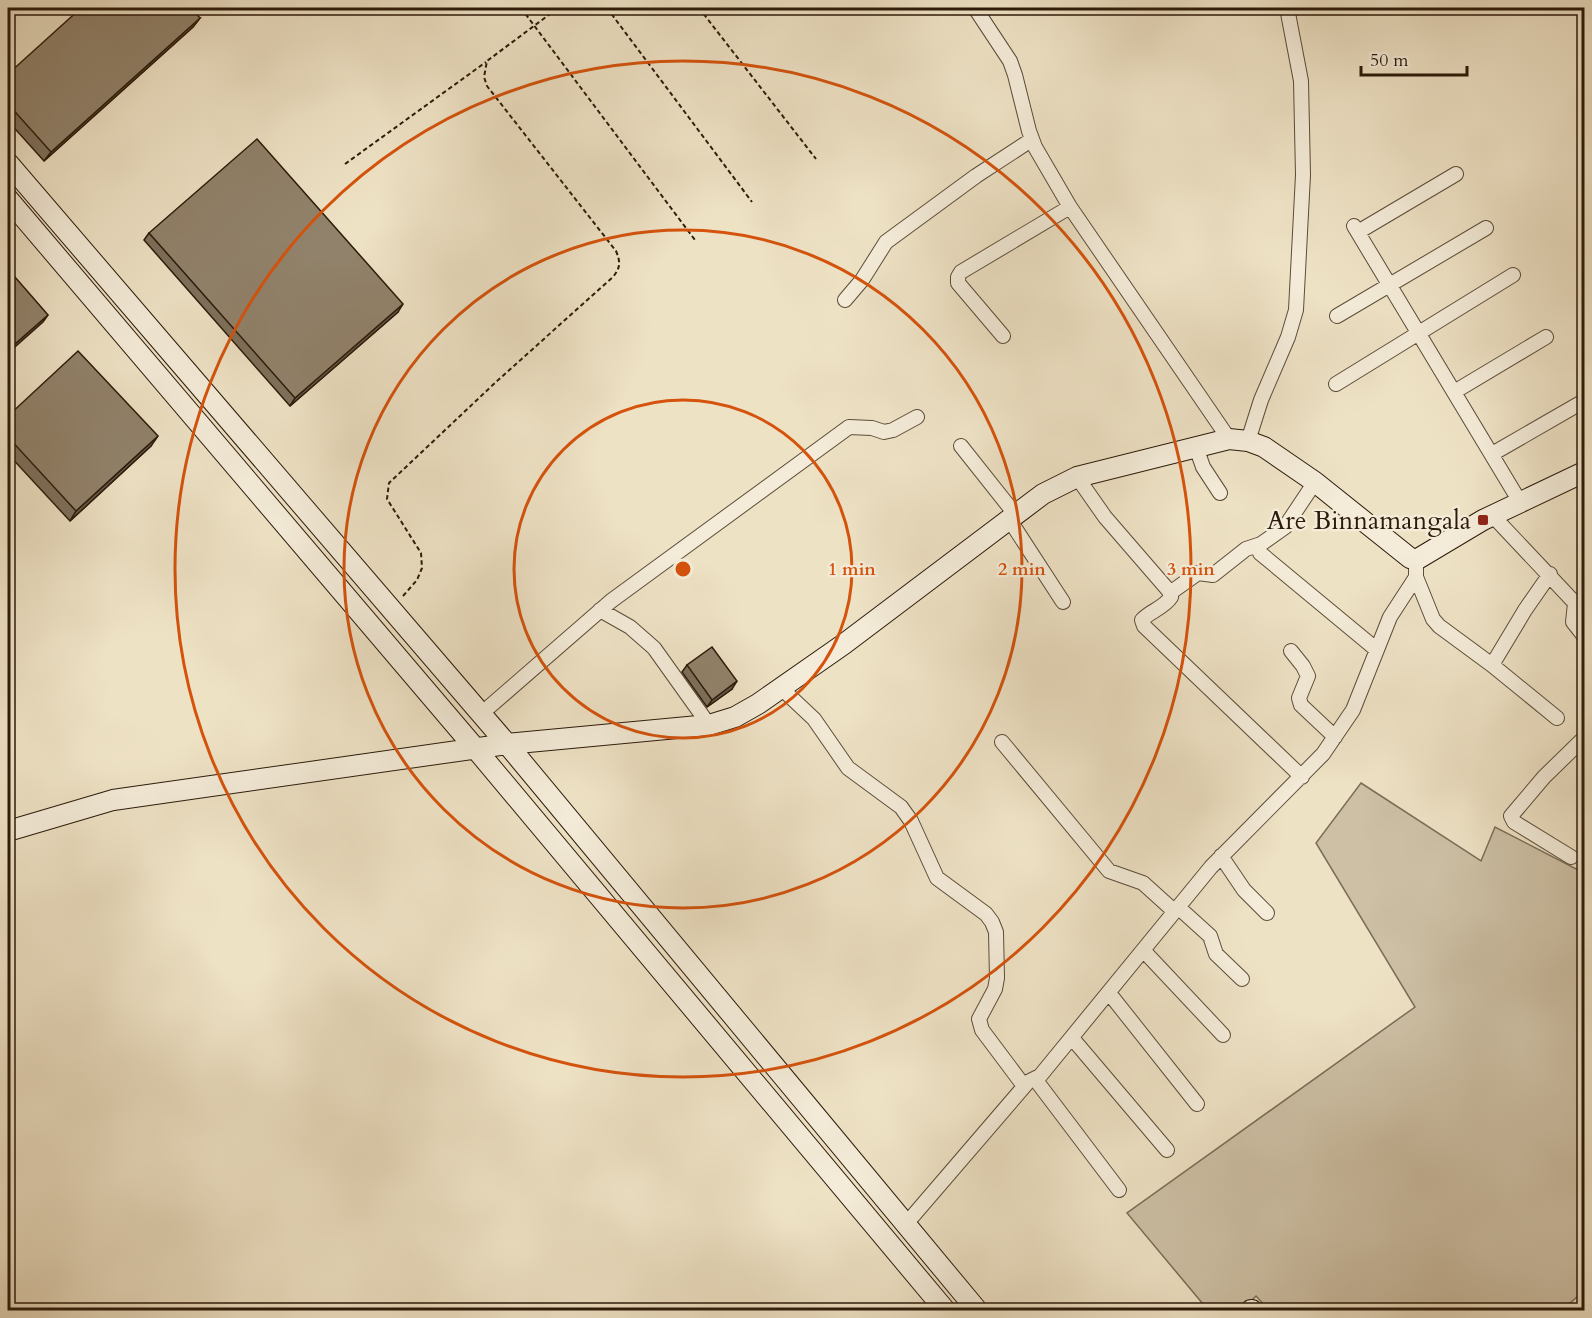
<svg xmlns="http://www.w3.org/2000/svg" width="1592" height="1318" font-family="Cardo,serif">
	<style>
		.green { fill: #cdc0a5; stroke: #7c6d58; stroke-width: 1.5 }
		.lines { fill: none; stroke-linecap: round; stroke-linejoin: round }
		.street-casing { stroke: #5c4c39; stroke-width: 16 }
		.secondary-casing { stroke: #2c1a0a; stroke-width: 22 }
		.path { stroke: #2c1a0a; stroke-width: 2; stroke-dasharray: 4.5 3; stroke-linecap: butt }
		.street { stroke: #f4ecd9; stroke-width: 14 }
		.secondary { stroke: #f4ecd9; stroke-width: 20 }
		.wall { fill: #7d705c; stroke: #2c1a0a; stroke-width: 1.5 }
		.shaded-wall { fill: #665b4b; stroke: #2c1a0a; stroke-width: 1.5 }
		.building { fill: #91826b; stroke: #2c1a0a; stroke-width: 1.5 }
		.ring { fill: none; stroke: #d5530c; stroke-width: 3 }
		.poi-dot { fill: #8f2418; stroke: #f4ecd9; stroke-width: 2 }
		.labels { text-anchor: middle; stroke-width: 4.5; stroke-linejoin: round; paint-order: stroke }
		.poi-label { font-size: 26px; fill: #2c1a0a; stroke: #f4ecd9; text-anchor: end }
		.centre { fill: #d5530c; stroke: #f4ecd9; stroke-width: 3 }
		.ring-label { font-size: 18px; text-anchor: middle; font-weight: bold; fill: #d5530c; stroke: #f4ecd9; stroke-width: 4.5; stroke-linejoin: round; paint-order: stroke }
	</style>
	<rect width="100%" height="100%" fill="#eee2c5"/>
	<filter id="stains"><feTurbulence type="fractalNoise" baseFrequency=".00333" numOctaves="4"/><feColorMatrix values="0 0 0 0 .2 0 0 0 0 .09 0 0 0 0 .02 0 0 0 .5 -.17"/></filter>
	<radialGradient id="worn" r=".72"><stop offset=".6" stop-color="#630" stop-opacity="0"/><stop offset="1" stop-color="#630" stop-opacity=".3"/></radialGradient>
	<path class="green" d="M1361,783L1481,861L1495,827L1584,873V1291L1562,1310H1269L1256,1296L1242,1310H1208L1127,1213L1415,1007L1316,843Z"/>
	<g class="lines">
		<defs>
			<path id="street" d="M975,8L1010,61L1015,75L1029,131L1035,147L1070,207L1229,439
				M1354,226L1520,502
				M1358,232L1456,174
				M845,300L862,280L886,242L976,176L1031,140
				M1337,316L1486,228
				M1003,336L958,283V277L961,272L1070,207
				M1336,384L1513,275
				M1454,392L1546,337
				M1248,441L1261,400L1288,337L1296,310L1303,175L1301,81L1287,8
				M961,446L1015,514
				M1196,447L1203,467L1220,493
				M1492,454L1584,401
				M1077,477L1105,517L1169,591L1171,597C1164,608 1150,611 1142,620L1144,626L1302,777
				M1315,482L1285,527L1261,544L1259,549L1260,553L1377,650
				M1492,515L1575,603L1573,622L1584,636
				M1009,519L1063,602
				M1416,577L1433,619L1439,626L1492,665L1557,718
				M1170,593L1198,573L1213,575L1246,549L1261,544
				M600,610L630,627L654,648L709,725
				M1291,651L1303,666L1308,676L1299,698L1301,705L1335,737
				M1492,665L1525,610L1550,574
				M781,688L814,719L848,768L901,807L911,821L937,878L986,914L992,922L996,932L997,978L995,989L979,1019L982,1030L1024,1086
				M481,714L611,601L849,427L872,428L884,432L893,430L917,417
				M1002,742L1109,871L1143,883L1174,911
				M1221,856L1244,890L1267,913
				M1571,857L1514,822L1511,816L1544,777L1584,738
				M1178,907L1210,936L1216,954L1242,979
				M1143,950L1223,1035
				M1109,993L1197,1104
				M1072,1038L1167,1150
				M1035,1079L1119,1190
				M906,1224L1028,1082L1040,1076L1211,867L1323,754L1353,710L1390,617L1416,577V560"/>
			<path id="secondary" d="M8,163L507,744L977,1310
				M8,199L475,748L945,1310
				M8,831L113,800L507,744L709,725L735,717L758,704L844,644L1043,494L1077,477L1229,439L1248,441L1264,447L1315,482L1410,558L1416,560L1483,520L1584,472
				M1251,1310H1252"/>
		</defs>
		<use href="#street" class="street-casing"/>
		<use href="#secondary" class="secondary-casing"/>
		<path class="path" d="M521,8L695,240
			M607,8L752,202
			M699,8L816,159
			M345,164L486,62
			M403,596L417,580L422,568L421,553L387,499L389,483L497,381L613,277C620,268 621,263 616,251L487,86L484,77L487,61L558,8"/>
		<use href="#street" class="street"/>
		<use href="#secondary" class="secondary"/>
	</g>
	<path class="wall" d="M200,18L193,27L44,161L8,121V74Z
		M149,233L398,312L290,406L144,240Z
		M8,416L151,446L70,521L8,454Z
		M687,665L732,689L707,707L682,672Z"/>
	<path class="shaded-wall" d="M12,8H16L8,15V12Z
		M200,18L193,27L44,161L51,152Z
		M403,304L398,312L290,406L295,398Z
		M48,315L43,322L8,353V350Z
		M158,436L151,446L70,521L76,511Z
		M737,681L732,689L707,707L712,700Z"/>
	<path class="building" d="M81,8H191L200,18L51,152L8,104V74Z
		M257,139L403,304L295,398L149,233Z
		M8,269L48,315L8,350Z
		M78,351L158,436L76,511L8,437V416Z
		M712,647L737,681L712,700L687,665Z"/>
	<g class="ring">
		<circle cx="683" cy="569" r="169"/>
		<circle cx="683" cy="569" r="339"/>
		<circle cx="683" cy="569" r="508"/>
	</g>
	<rect class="poi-dot" x="1477" y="514" width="12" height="12" rx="3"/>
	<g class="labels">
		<g class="poi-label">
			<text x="1471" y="529">Are Binnamangala</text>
		</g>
	</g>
	<circle cx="683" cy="569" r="9" class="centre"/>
	<g class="ring-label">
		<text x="852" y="575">1 min</text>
		<text x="1022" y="575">2 min</text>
		<text x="1191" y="575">3 min</text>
	</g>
	<rect width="1592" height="1318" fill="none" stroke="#eee2c5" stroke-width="30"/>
	<rect x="9" y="9" width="1574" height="1300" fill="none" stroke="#2c1a0a" stroke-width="3"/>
	<rect x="15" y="15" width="1562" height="1288" fill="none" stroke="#2c1a0a" stroke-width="1.5"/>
	<path d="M1361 66v9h106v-9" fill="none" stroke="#2c1a0a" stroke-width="3"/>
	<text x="1370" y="66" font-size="18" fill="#2c1a0a" stroke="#f4ecd9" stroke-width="4.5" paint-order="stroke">50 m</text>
	<rect width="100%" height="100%" filter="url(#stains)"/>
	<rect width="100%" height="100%" fill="url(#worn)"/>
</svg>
